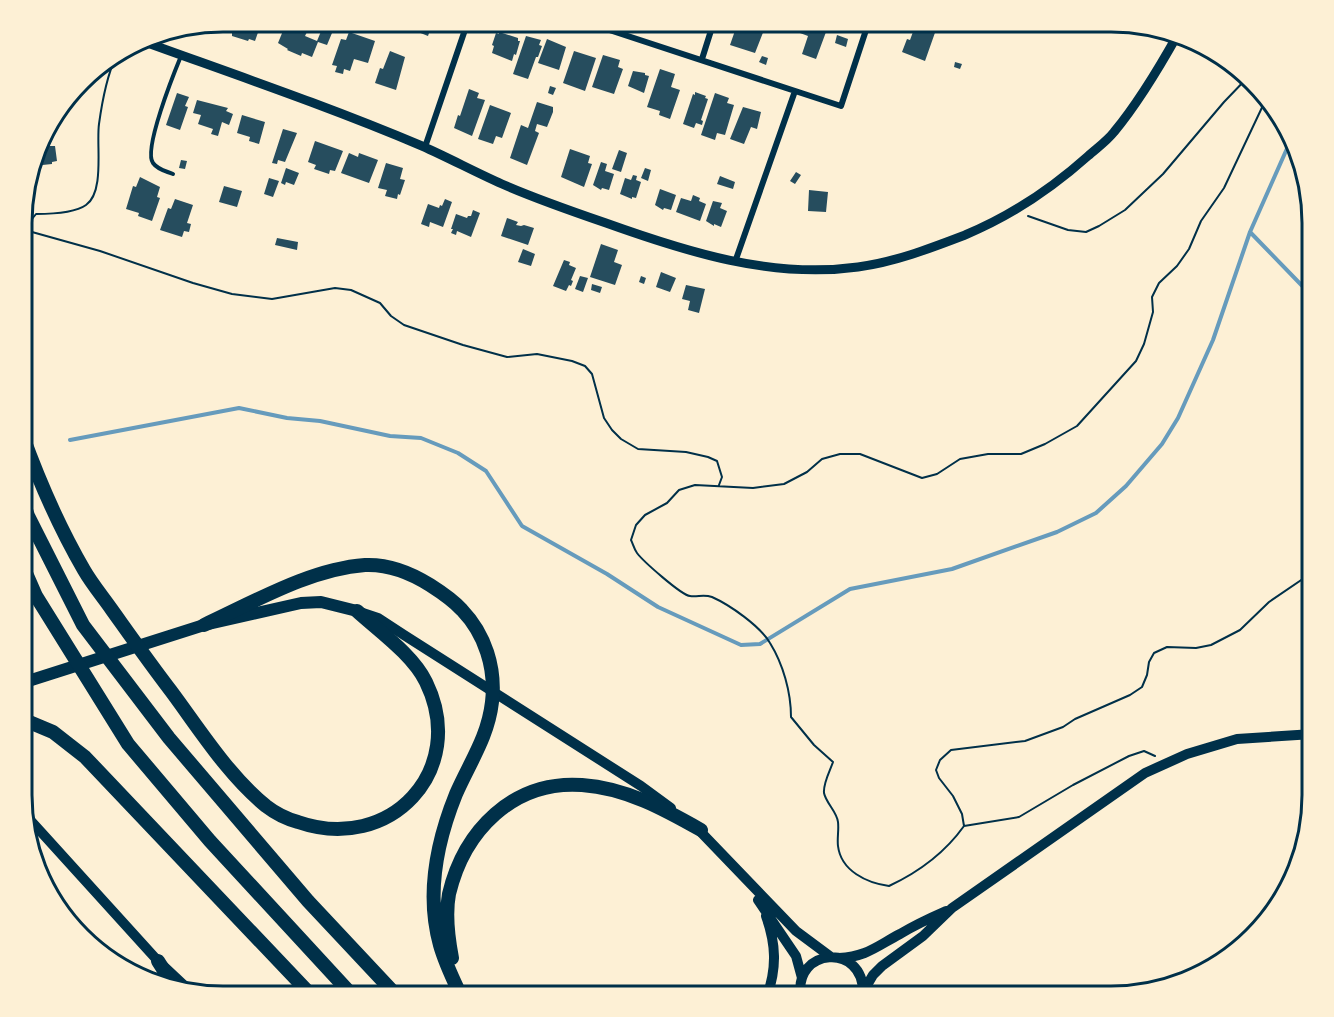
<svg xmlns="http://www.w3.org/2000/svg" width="1334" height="1017" font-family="'Roboto Condensed',sans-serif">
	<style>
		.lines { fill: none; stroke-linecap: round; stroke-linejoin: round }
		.stream { stroke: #669bbc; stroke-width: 4 }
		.building { fill: #264d5e }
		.path { stroke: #003049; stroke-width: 2 }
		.service { stroke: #003049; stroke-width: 4 }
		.minor { stroke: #003049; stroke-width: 6 }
		.tertiary { stroke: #003049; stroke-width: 9 }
		.secondary { stroke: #003049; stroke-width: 10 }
		.primary { stroke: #003049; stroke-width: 12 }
		.motorway { stroke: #003049; stroke-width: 14 }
		.rail { stroke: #657d81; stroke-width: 4 }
		.rim { fill: none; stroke: #003049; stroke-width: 3 }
	</style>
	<rect width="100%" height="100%" fill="#fdf0d5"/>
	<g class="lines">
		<path class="stream" d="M1250,232L1313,297
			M70,440L239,408L287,418L320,421L390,436L421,438L458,453L486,471L522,526L607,574L658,607L741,645L760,644L850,589L952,569L1057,532L1096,513L1126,486L1162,444L1178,418L1213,340L1250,232L1293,135"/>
	</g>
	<path class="building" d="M225,21L223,27L216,24V27L206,24Z
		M230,21H262L255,41L249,39L248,41L232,36V33L227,32Z
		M287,21L309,28L305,36L317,41L322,29L319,28L321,21H337L327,45L318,42L312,57L302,53L301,56L287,50L288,49L278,43Z
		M405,21H433L428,36L403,26Z
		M917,21L937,27L925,61L902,52L907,39L910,40Z
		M1042,21H1070L1066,33L1041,24Z
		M738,22L764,30L755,53L730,45Z
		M803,24L826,32L816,59L802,54L808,36L800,33Z
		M349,32L375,41L368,63L354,59L350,71L344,69L343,74L335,72L337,66L332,65L341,39L346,40Z
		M499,32L518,38V41H520L516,55L514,54L512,61L492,53L494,46L492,45L496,33L499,34Z
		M837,35L848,39L846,47L835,43Z
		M526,36L541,40L539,45L542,46L538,57H536L528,79L513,74Z
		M547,39L566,47L559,70L538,63Z
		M390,51L405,57L396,90L375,83L380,68L383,69Z
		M574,51L596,58L585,91L563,83Z
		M603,55L620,60L618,67L623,69L614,94L592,87Z
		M762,56L768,58L766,65L759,62Z
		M955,62L962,64L960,69L954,67Z
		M660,69L675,74L671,87L680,90L670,119L659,115L660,111L647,107Z
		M633,71L645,73V75L649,76L644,93L628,86Z
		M550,86L556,88L553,95L548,93Z
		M469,89L479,93L477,98L485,100L472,136L454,128L458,115L460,116Z
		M695,92L706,96L705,98L708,99L701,120L703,121L702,125L696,123L694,128L683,124L693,94L695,95Z
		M177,93L189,97L185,106L188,107L180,130L166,125Z
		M715,93L729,98L727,103L734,105L725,135L717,133L715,140L701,135Z
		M197,100L228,108L226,111L233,114L229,125L222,122L218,136L211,134L213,129L198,124L201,115L193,113Z
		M537,102L553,107V112L547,127L537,124L535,131L539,133L527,165L510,158L521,125L528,128Z
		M490,105L511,113L502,138L496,136L493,144L478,139Z
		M743,107L761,112L757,129L751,127L744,144L730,139Z
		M242,115L265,122L259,144L249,141L250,137L237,133Z
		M283,129L297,133L285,162L278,160L277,164L272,163Z
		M50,140V146H55L57,161L52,162V164L33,166L41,141Z
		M315,141L343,151L335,171L330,170L329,174L314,169L316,165L308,162Z
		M570,149L590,156L588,163L592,164L584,187L561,177Z
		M619,150L627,153L621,172L612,169Z
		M349,153L358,157L359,153L378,160L369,183L341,173Z
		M181,160L187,161L185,169L179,168Z
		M601,162L607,164L605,171L614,174L609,190L602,188L601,190L593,185Z
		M386,163L403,168L400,179L405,180L400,195L398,194L397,199L385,196L387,190L378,188Z
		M286,168L299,173L294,185L286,182L285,185L281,183Z
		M645,168L651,170L648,181L641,178Z
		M796,172L801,175L795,184L790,181Z
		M633,175L637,176L636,180L641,182L636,198L632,197V199L620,194L625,178L631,180Z
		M720,176L735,182L733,189L717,184Z
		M140,177L160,187L157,197L160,198L152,221L138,216L139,213L126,209L133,186L136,187Z
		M269,178L279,181L273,197L264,194Z
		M224,186L242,191L237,207L219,202Z
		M660,189L676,195L671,210L664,208L663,210L655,205Z
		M809,190L828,192L826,212L808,211Z
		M693,195L700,198L699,201L706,204L700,221L676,212L681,198L691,201Z
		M175,199L193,205L187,223L191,224L189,232L184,231L182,237L160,230L168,208L171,209Z
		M445,199L452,202L443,227L430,222L429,227L421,224L428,204L439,208L440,205L442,206Z
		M713,201L722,203L720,208L727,211L721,227L714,224V226L706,221Z
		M473,210L480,213L471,237L457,231L456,235L451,233L453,229H451L456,214L467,218L468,216H471Z
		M507,218L518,222L516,225L521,226L524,225L534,228L528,245L501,236Z
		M277,238L298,242L297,250L275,245Z
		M601,244L618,250L614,262L622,265L615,285L590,277Z
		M523,249L535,254L531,266L518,262Z
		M564,260L570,262L569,265L576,268L571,280L573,281L571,286L569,285L566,291L553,286Z
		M661,272L676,278L670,292L656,287Z
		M580,276L588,278L583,292L575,289Z
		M641,276L646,278L644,284L639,282Z
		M592,284L602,287L600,293L591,290Z
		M686,285L705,289L699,313L688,310L690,301L682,299Z"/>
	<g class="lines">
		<path class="path" d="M116,56C107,76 102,102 99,124C96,144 105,192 86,205C75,213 50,214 36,214L28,224L32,232L100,251L193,283L232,294L272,299L335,288L351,290L380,303L391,316L404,325L463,345L507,357L537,354L572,361L585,366L592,374L604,418L612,430L621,439L638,449L686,452L708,457L717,461L722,477L719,485
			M1028,216L1068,230L1086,232L1099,226L1125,210L1163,174L1224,102L1249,76
			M1155,756L1144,751L1129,756L1073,785L1019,817L964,826C944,854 919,872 889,886C867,883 841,871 838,846C837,838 839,830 838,822C837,812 826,803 824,793C823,783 830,771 833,762L814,745L791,717C791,692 783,664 770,643C760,626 730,605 712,597C704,594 698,597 690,596C681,595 643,561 637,553C634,549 633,544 631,540L636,525L645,515L667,503L679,490L695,485L753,488L784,484L807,472L822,459L840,454H860L922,478L937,474L960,459L988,454H1021L1045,444L1077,426L1136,361L1144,344L1153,312L1152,297L1159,283L1177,266L1189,249L1201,221L1224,188L1266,99
			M964,826L962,814L953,796L939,778L936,770L940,760L951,750L1025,741L1063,727L1075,719L1130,695L1142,687L1147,675L1149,662L1154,653L1167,647L1196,648L1211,645L1240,630L1269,602L1313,572"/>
		<path class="service" d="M173,174C166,171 158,170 153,163C143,150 174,73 181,56"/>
		<path class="minor" d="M582,21L841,106L869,21
			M702,59L714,21
			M425,147L468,21
			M735,262L795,91"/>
		<path class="tertiary" d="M142,41C236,75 330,107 422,146C449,158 475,172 502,184C536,199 571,211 606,223C687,252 772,279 858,267C895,262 931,248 965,235C1011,216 1051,189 1088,156C1097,148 1107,141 1114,132C1139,102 1159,68 1178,34"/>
		<path class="secondary" d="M363,613L378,618L404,635L641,786L671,808
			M22,811L158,961L190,991
			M695,826L796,931L831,957
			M758,900L796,956L802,978
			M766,916C776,944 777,968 767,996
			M839,958C866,957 877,946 900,934C915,925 930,918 946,911
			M863,992L873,975L882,966L923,936L952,908L1145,773L1187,754L1237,739L1313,734
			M801,996C793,948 864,942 863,993"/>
		<path class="primary" d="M22,683L204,625L301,603L321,602L357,611"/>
		<path class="motorway" d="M22,434C39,481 59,527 84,570C92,584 103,597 112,610C132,638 151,665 171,691C200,730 228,775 266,806C275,813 287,819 298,822C390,854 469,770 426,682C413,655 379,631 357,611
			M22,498L28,516L83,625L169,738L308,901L397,996
			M22,564L36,596L128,744L210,841L353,996
			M204,625C254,602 310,569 365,565C388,564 411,573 430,585C441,592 453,600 462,610C485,634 496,668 492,702C488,737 470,762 456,794C437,841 426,895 440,945C445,963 453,979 461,996
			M22,719L53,732L85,757L312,996
			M452,958C448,937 445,915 449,894C464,831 513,780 582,785C626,788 664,809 701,830
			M158,961L175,988"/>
		<path class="rail" d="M54,900L103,954"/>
	</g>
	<path d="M0 0H1334V1017H0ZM223 32H1111A191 191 0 0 1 1302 223V795A191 191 0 0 1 1111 986H223A191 191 0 0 1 32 795V223A191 191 0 0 1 223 32Z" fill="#fdf0d5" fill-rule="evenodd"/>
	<path class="rim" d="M223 32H1111A191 191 0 0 1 1302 223V795A191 191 0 0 1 1111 986H223A191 191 0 0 1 32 795V223A191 191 0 0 1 223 32Z"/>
</svg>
